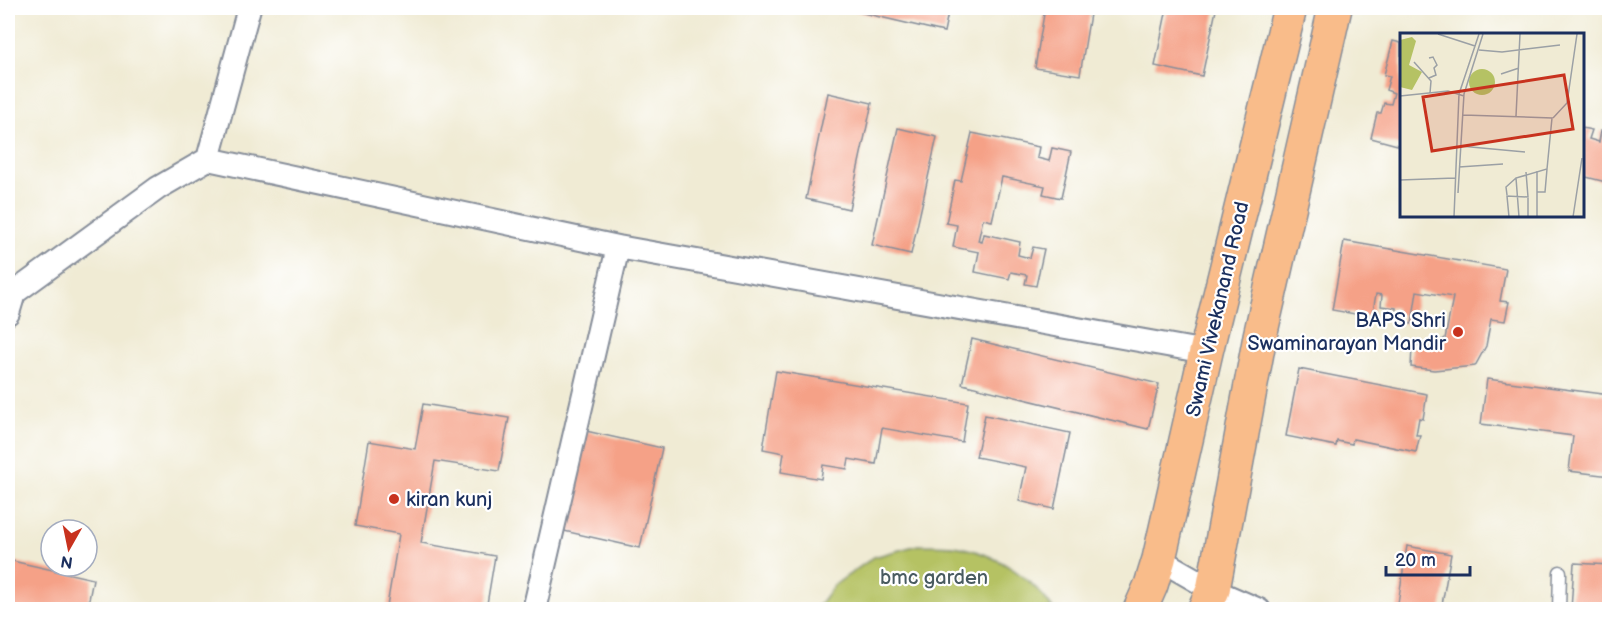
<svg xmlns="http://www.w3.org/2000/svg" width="1617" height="617" font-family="'Balsamiq Sans',sans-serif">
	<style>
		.green { fill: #b5c264; stroke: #687861; stroke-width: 1.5 }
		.building { fill: #f5a187 }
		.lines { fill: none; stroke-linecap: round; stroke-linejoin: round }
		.service-casing { stroke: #868d99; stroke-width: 15 }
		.minor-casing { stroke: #868d99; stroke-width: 26 }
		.primary-casing { stroke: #868d99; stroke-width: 36 }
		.service { stroke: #fff; stroke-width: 12 }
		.minor { stroke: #fff; stroke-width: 22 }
		.primary { stroke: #f9bc8a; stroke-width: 33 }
		.poi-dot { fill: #c8321e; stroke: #fff; stroke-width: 2 }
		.labels { text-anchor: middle; stroke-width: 4.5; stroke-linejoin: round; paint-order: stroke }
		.street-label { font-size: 20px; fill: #1b2f5e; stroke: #fff }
		.poi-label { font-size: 20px; fill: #1b2f5e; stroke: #fff; text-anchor: end }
		.park-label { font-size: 20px; fill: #495b60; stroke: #fff }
		.inset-road { fill: none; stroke: #9ba0a5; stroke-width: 1.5 }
		.view { fill: #c8321e; fill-opacity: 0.15; stroke: #c8321e; stroke-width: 3 }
		.inset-edge { fill: none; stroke: #1b2f5e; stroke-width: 3 }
	</style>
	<rect width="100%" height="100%" fill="#fff"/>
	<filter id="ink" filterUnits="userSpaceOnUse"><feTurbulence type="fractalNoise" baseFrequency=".0167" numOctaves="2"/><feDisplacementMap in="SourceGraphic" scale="12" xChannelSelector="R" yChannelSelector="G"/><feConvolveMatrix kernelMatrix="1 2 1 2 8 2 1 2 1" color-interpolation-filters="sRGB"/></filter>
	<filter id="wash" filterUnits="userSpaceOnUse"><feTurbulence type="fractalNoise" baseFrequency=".008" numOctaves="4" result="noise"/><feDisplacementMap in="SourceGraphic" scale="24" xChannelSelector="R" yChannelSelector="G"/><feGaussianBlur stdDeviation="1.35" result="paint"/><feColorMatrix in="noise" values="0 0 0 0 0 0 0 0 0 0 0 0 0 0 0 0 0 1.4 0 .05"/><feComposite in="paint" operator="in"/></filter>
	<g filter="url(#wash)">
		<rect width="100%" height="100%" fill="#f0ebd4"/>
		<path class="green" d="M918,545C933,546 950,544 964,548C1000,556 1033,579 1053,609H816L833,586L874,557Z"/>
		<g id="blocks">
			<path class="building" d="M842,8H949L944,32Z
				M1045,8H1091L1080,75L1035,68Z
				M1167,8H1206L1216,10L1202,76L1155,66Z
				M1393,41L1401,43V146L1371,138L1377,113H1381L1384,103L1391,104L1394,93L1386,90L1390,76L1384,75Z
				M828,93L872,103L849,209L806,199Z
				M898,128L937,137L911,254L872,245Z
				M1582,128L1592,130L1589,139L1599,142L1601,131L1610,134V183L1582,176Z
				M972,133L1039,147L1037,158L1049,161L1052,148L1071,152L1061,198L1043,194L1045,186L1002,177L992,221L983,219L978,241L982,242L984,234L1020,242L1018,255L1030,258L1033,247L1044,249L1036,286L1025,284L1027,275L1011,272L1009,279L975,272L979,252L953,247L957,225L946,223L955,180L961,181Z
				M1344,241L1506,269L1500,301L1509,302L1505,321L1491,319L1486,346L1475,366L1434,370L1411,367L1412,347L1445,339L1453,297L1417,291L1412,324L1403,323L1404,315L1396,314V308L1381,306L1382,295L1376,294L1372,317L1332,310Z
				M972,339L1159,384L1148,429L962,384Z
				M1299,369L1427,394L1423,419L1419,418L1416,435H1420L1416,452L1353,439L1352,444L1337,441L1336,446L1286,436Z
				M776,371L968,403L962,442L882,428L876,464L849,459L847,469L823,465L821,479L781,472L784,453L763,449Z
				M1487,379L1610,395V476L1569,471L1573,436L1481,424Z
				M423,404L509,418L499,471L435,461L421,543L495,556L486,610H409L387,606L399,534L355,526L369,441L415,449Z
				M985,415L1070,433L1054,509L1019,501L1026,467L976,457Z
				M586,431L662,448L640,548L564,531Z
				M1407,546L1451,554L1441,610H1397Z
				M8,560L93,579L87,610H23L8,606Z
				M1574,563L1610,565V610H1571Z"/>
		</g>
	</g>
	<g filter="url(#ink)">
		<use href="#blocks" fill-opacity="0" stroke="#868d99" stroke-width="1.5"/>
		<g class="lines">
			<defs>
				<path id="service" d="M1559,610L1560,572"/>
				<path id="minor" d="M249,8L208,159L618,247L1206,352
					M8,313L14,293L158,188L208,159
					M1159,559L1213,590L1259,610
					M534,610L618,247"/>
				<path id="primary" d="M1140,610L1151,585L1159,559L1206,352L1290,8
					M1204,610L1213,590L1260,336L1335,8"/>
			</defs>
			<use href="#service" class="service-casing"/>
			<use href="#minor" class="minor-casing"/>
			<use href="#primary" class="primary-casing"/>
			<use href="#service" class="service"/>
			<use href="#minor" class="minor"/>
			<use href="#primary" class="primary"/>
		</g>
	</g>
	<g class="poi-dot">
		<circle cx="1458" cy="332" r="6"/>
		<circle cx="394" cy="499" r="6"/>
	</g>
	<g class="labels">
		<g class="street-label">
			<text transform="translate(1217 309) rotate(-77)" y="7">Swami Vivekanand Road</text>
		</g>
		<g class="poi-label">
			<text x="1446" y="327">BAPS Shri<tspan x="1446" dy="23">Swaminarayan Mandir</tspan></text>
			<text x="406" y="506" text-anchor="start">kiran kunj</text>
		</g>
		<g class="park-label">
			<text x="934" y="584">bmc garden</text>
		</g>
	</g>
	<g transform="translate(1400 33)">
		<rect width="184" height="184" fill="#f0ebd4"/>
		<path d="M12,4L16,8L9,32L22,39L12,57L0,54V7ZM69 49a13 13 0 1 1 26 0a13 13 0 1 1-26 0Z" fill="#b5c264"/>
		<path class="inset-road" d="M38,1L75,13M79,17L102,19L160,12M29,25L33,24L37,32L34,35L36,42L29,45M14,29L31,48L30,60M101,41L119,35M0,63L48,58L64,63M63,82L152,85L147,136L116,145L119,184M116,83L120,1M153,85L167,70L177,1M60,113L125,119M59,134L103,131M137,138V159H145L147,136M0,147L55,145M137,159V184M58,160L64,61L83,1M107,162L106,154L116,145M128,165V184M54,184L59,61L79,1M80,184H108M109,184L107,163L128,164L126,139M173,184L182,125"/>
		<path class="view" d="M164,42L173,96L32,118L23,64Z"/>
		<rect width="184" height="184" class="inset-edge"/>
	</g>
	<rect width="1617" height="617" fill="none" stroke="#fff" stroke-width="30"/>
	<g transform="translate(69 548) rotate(189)"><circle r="28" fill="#ffffff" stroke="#a4acbf" stroke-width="1.5"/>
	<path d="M0-4.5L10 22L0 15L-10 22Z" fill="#c8321e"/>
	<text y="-9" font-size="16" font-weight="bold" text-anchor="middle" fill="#1b2f5e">N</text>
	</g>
	<path d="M1386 566v9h84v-9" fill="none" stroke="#1b2f5e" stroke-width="3"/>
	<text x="1395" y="566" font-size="18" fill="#1b2f5e" stroke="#ffffff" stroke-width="4.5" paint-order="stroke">20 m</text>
</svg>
